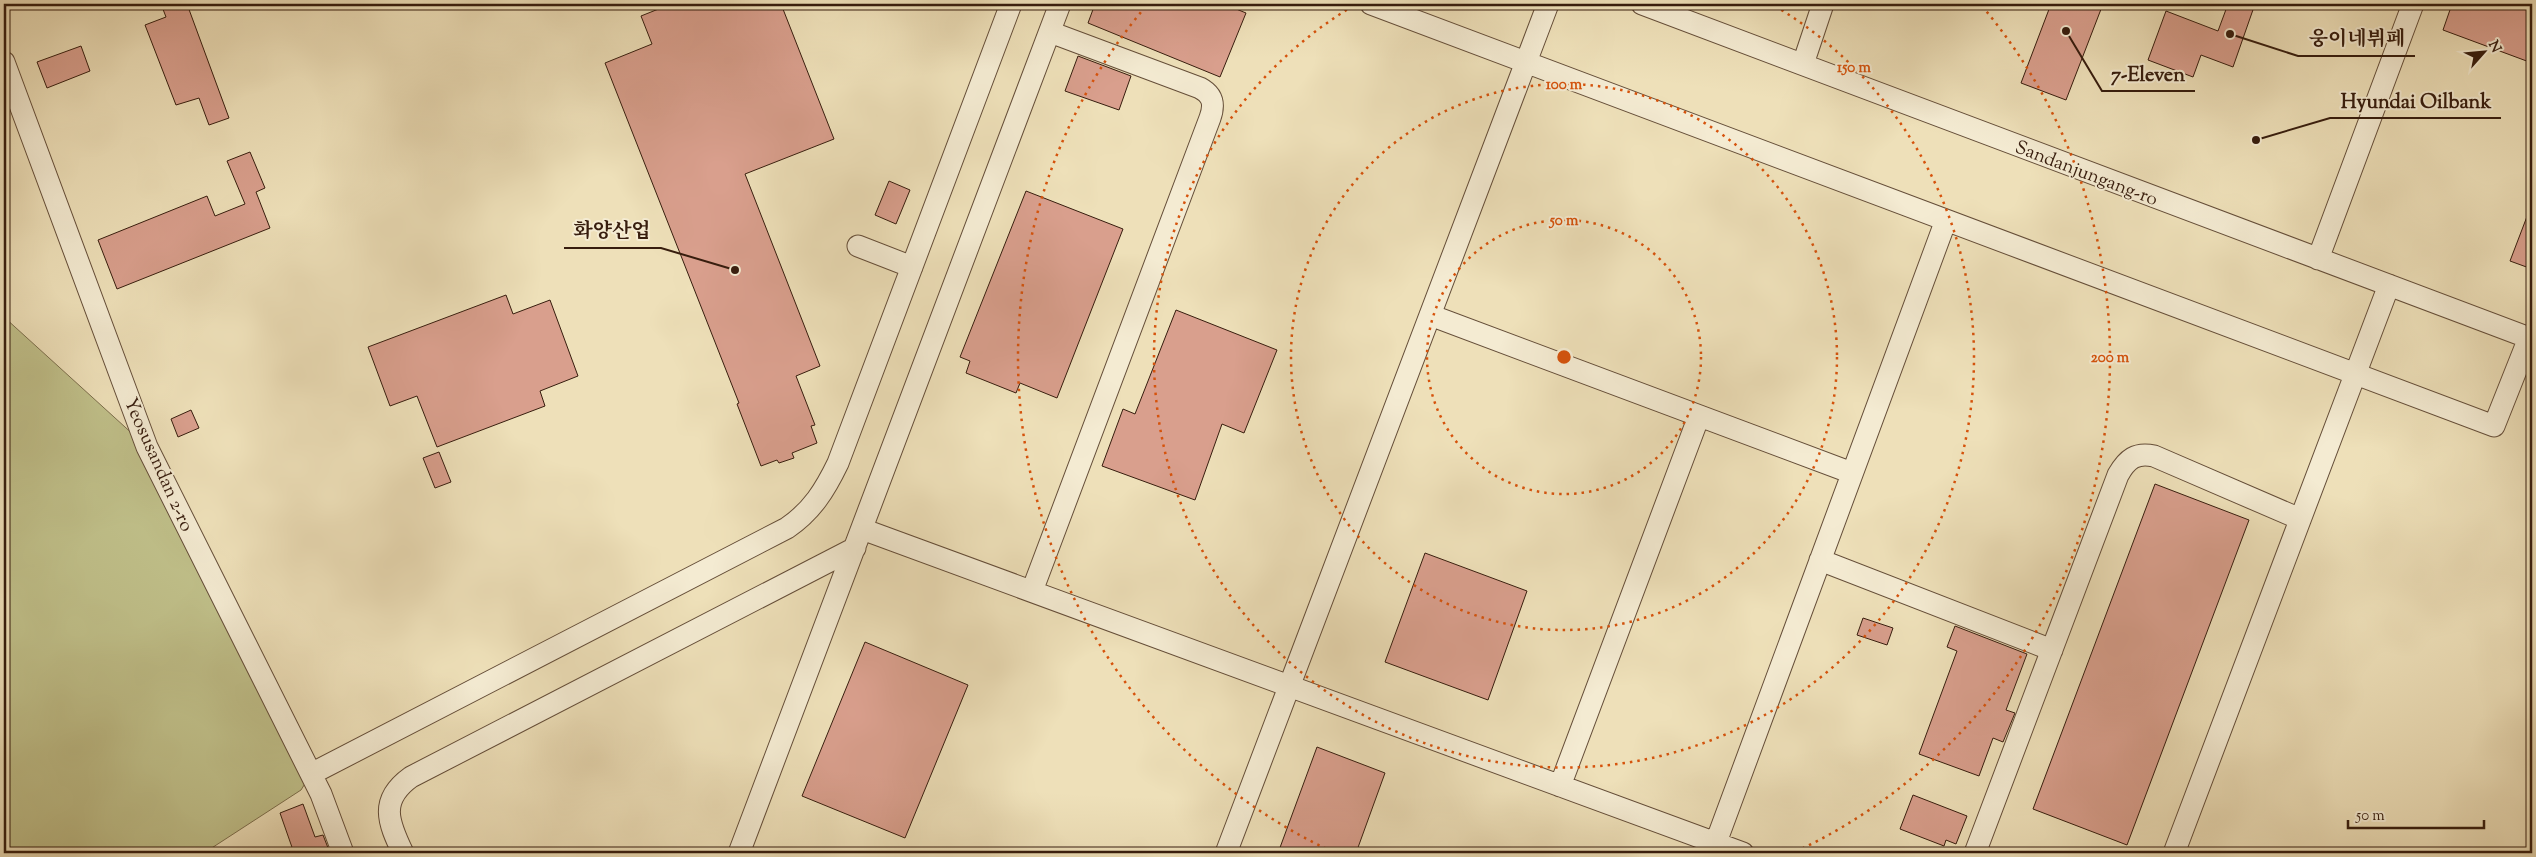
<svg xmlns="http://www.w3.org/2000/svg" width="2536" height="857" font-family="'Sorts Mill Goudy','Noto Serif KR',serif">
	<style>
		.green { fill: #c0c08a; stroke: #7c6e4c }
		.building { fill: #d99f8d; stroke: #371d0e }
		.lines { fill: none; stroke-linecap: round; stroke-linejoin: round }
		.minor-casing { stroke: #654e39; stroke-width: 23 }
		.minor { stroke: #f4ebd2; stroke-width: 21 }
		.ring { fill: none; stroke: #d6530c; stroke-width: 2.5; stroke-dasharray: 2.5 5 }
		.labels { text-anchor: middle; stroke-width: 4; stroke-linejoin: round; paint-order: stroke }
		.street-label { font-size: 19px; fill: #371d0e; stroke: #f4ebd2 }
		.centre { fill: #d6530c; stroke: #f4ebd2; stroke-width: 2.5 }
		.ring-label { font-size: 15px; text-anchor: middle; font-weight: bold; fill: #d6530c; stroke: #f4ebd2; stroke-width: 4; stroke-linejoin: round; paint-order: stroke }
		.leader { fill: none; stroke: #371d0e; stroke-width: 2 }
		.callout-dot { fill: #371d0e; stroke: #f4ebd2; stroke-width: 2 }
		.callout-label { font-size: 20px; text-anchor: middle; font-weight: bold; fill: #371d0e; stroke: #f4ebd2; stroke-width: 4; stroke-linejoin: round; paint-order: stroke }
	</style>
	<rect width="100%" height="100%" fill="#eee0b9"/>
	<filter id="stains"><feTurbulence type="fractalNoise" baseFrequency=".004" numOctaves="4"/><feColorMatrix values="0 0 0 0 .2 0 0 0 0 .09 0 0 0 0 .02 0 0 0 .5 -.17"/></filter>
	<radialGradient id="worn" r=".72"><stop offset=".6" stop-color="#630" stop-opacity="0"/><stop offset="1" stop-color="#630" stop-opacity=".3"/></radialGradient>
	<path class="green" d="M4,317L147,447L311,774L301,790L204,853H4Z"/>
	<path class="building" d="M161,4H187L229,118L209,125L199,98L176,105L145,25L166,17Z
		M671,4H781L834,139L745,174L820,366L796,376L815,425L811,426L817,443L792,453L794,458L779,463L777,460L761,466L737,404L739,403L605,63L652,44L641,16Z
		M1095,4H1224L1246,13L1220,77L1088,23Z
		M2051,4H2103L2066,100L2021,83Z
		M2228,4H2255L2233,67L2201,55L2193,77L2148,60L2166,11L2218,31Z
		M2452,4H2512L2532,11V63L2443,30Z
		M81,46L90,71L47,88L37,62Z
		M1078,56L1131,76L1119,110L1065,91Z
		M250,152L265,188L256,192L270,228L117,289L98,240L207,196L215,216L245,204L227,161Z
		M889,181L910,190L896,224L875,215Z
		M1026,191L1123,229L1057,398L1020,383L1016,393L966,373L970,361L960,357Z
		M2531,206H2532V269L2510,261Z
		M506,295L513,314L550,300L578,376L540,391L545,406L437,447L417,396L390,406L368,347Z
		M1176,310L1277,350L1244,433L1222,424L1195,500L1102,466L1123,409L1135,414Z
		M191,410L199,428L178,437L171,419Z
		M439,452L451,482L435,488L423,458Z
		M2155,484L2249,520L2127,845L2033,809Z
		M1425,553L1527,591L1488,700L1385,662Z
		M1863,618L1893,628L1887,645L1857,635Z
		M1955,626L2027,654L2006,710L2015,713L2003,742L1993,738L1979,776L1919,754L1957,651L1947,647Z
		M865,642L968,685L905,838L802,796Z
		M1317,747L1385,773L1356,853H1278Z
		M1913,795L1967,816L1956,844L1946,840L1944,846L1900,829Z
		M303,804L315,837L323,835L330,853H294L280,813Z"/>
	<g class="lines">
		<defs>
			<path id="minor" d="M1371,4L2494,426L2529,338
				M1642,4L2532,339
				M4,62L147,447L321,794L343,853
				M1803,64L1823,4
				M858,246L912,267
				M2318,259L2413,4
				M1430,315L1852,473
				M862,529L1743,853
				M1820,560L2052,650
				M1032,591L1210,118C1215,104 1213,95 1200,88L1050,32
				M311,774L787,528C812,511 825,490 838,463L1011,4
				M1560,786L1699,416
				M403,853C388,822 379,800 411,777L855,548
				M739,853L1060,4
				M1226,853L1548,4
				M1712,853L1946,220
				M1975,853L2118,475C2127,459 2136,452 2154,456L2300,519
				M2174,853L2389,285"/>
		</defs>
		<use href="#minor" class="minor-casing"/>
		<use href="#minor" class="minor"/>
	</g>
	<g class="ring">
		<circle cx="1564" cy="357" r="137"/>
		<circle cx="1564" cy="357" r="273"/>
		<path d="M1775 6A410 410 0 1 1 1353 6"/>
		<path d="M1333 852A546 546 0 0 1 1146 6M1982 6A546 546 0 0 1 1795 852"/>
	</g>
	<g class="labels">
		<g class="street-label">
			<text transform="translate(2087 172) rotate(21)" y="7">Sandanjungang-ro</text>
			<text transform="translate(160 464) rotate(66)" y="7">Yeosusandan 2-ro</text>
		</g>
	</g>
	<circle cx="1564" cy="357" r="8" class="centre"/>
	<g class="ring-label">
		<text x="1854" y="72">150 m</text>
		<text x="1564" y="89">100 m</text>
		<text x="1564" y="225">50 m</text>
		<text x="2110" y="362">200 m</text>
	</g>
	<path class="leader" d="M2230 34L2298 56H2415M2066 31L2102 91H2195M2256 140L2330 118H2501M735 270L661 248H564"/>
	<g class="callout-dot">
		<circle cx="2230" cy="34" r="5"/>
		<circle cx="2066" cy="31" r="5"/>
		<circle cx="2256" cy="140" r="5"/>
		<circle cx="735" cy="270" r="5"/>
	</g>
	<g class="callout-label">
		<text x="2357" y="45">웅이네뷔페</text>
		<text x="2148" y="81">7-Eleven</text>
		<text x="2416" y="108">Hyundai Oilbank</text>
		<text x="612" y="237">화양산업</text>
	</g>
	<rect width="2536" height="857" fill="none" stroke="#eee0b9" stroke-width="20"/>
	<rect x="5" y="5" width="2526" height="847" fill="none" stroke="#371d0e" stroke-width="2.5"/>
	<rect x="10" y="10" width="2516" height="837" fill="none" stroke="#371d0e"/>
	<g transform="translate(2484 52) rotate(63)" stroke="#f4ebd2" stroke-width="4" paint-order="stroke">
	<path d="M0-4L9 19L0 12L-9 19Z" fill="#371d0e"/>
	<text y="-8" font-size="14" font-weight="bold" text-anchor="middle" fill="#371d0e">N</text>
	</g>
	<path d="M2348 820v8h136v-8" fill="none" stroke="#371d0e" stroke-width="2.5"/>
	<text x="2356" y="820" font-size="15" fill="#371d0e" stroke="#f4ebd2" stroke-width="4" paint-order="stroke">50 m</text>
	<rect width="100%" height="100%" filter="url(#stains)"/>
	<rect width="100%" height="100%" fill="url(#worn)"/>
</svg>
